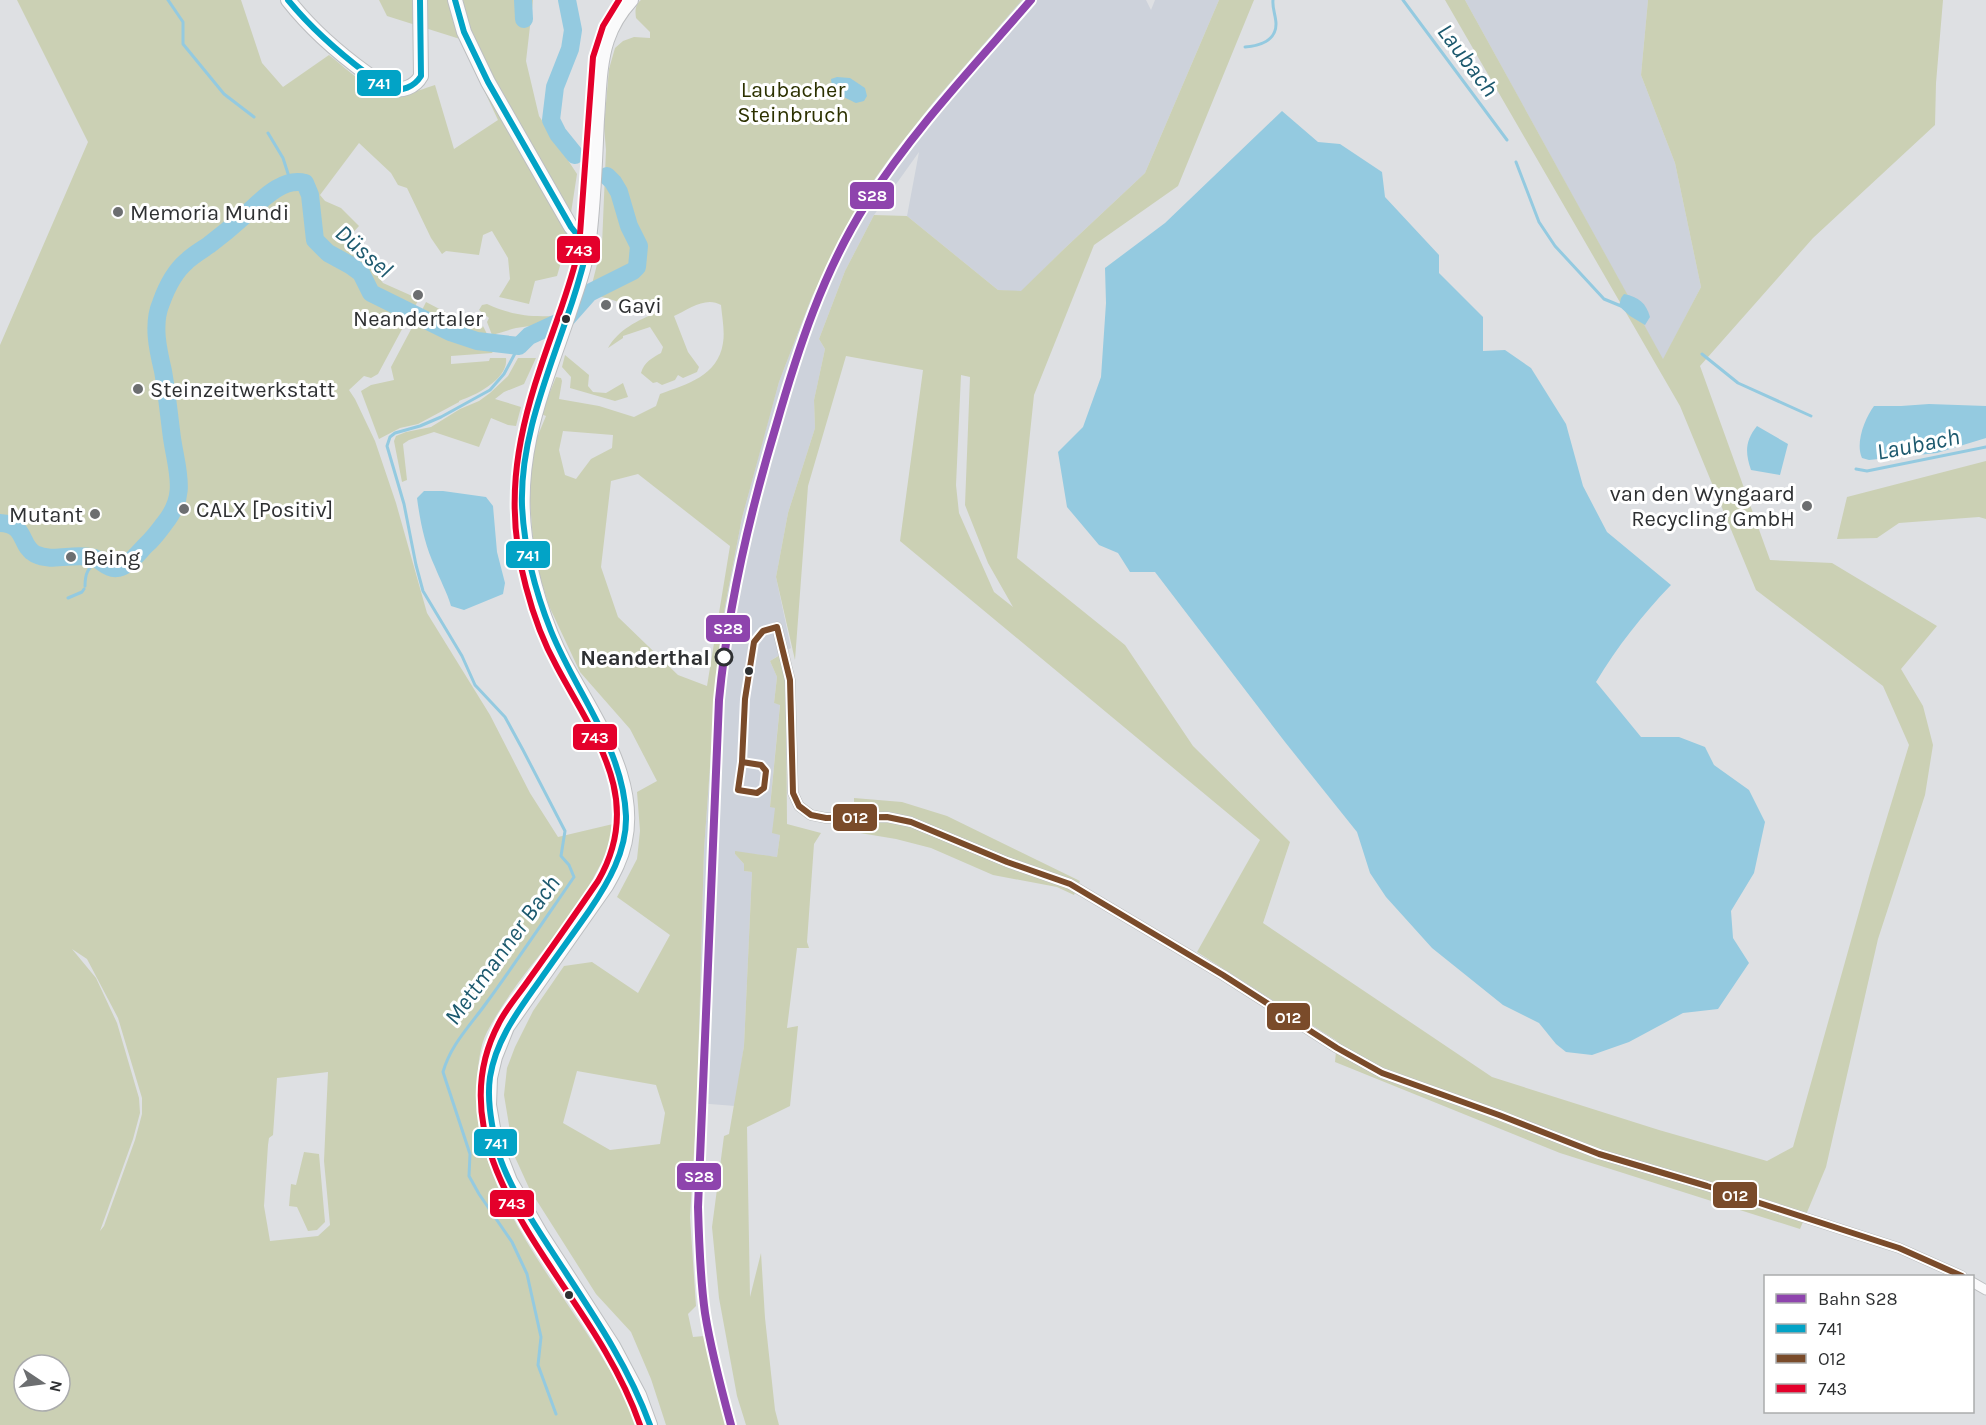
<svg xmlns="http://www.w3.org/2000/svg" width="1986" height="1425" font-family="Karla,sans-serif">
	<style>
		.built { fill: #cdd2db }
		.green { fill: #cbd0b4; fill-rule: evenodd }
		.water { fill: #94cae0 }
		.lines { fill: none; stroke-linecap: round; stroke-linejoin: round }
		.stream { stroke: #94cae0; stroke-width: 3 }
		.river { stroke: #94cae0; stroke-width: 18 }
		.minor-casing { stroke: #bcbec0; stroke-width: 11 }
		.secondary-casing { stroke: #bcbec0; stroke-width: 16 }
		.minor { stroke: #fafafb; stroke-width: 9 }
		.secondary { stroke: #fafafb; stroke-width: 14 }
		.bus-1-casing { stroke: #fff; stroke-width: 10 }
		.bus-2-casing { stroke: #fff; stroke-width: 10 }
		.bus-3-casing { stroke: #fff; stroke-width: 10 }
		.bus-1 { stroke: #02a3c6; stroke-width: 6 }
		.bus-2 { stroke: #7a4b2a; stroke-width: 6 }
		.bus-3 { stroke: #e4002b; stroke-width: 6 }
		.rail-1-casing { stroke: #fff; stroke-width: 12 }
		.rail-1 { stroke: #8e44ad; stroke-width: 8 }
		.poi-dot { fill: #6c6e70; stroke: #fff; stroke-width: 2 }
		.bus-dot { fill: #2e3032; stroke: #fff; stroke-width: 2 }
		.stop-dot { fill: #fff; stroke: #2e3032; stroke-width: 3 }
		.labels { text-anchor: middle; stroke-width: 6; stroke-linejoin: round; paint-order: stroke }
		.park-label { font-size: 22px; fill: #2c3100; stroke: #fff }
		.poi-label { font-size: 22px; fill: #2e3032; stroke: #fff; text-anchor: start }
		.stop-label { font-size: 22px; font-weight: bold; fill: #2e3032; stroke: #fff; text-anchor: end }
		.water-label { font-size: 24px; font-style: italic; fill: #1c596e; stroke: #fff }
		.line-badge { stroke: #fff; stroke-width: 2 }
		.badge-label { font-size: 16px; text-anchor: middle; font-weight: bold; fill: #fff }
	</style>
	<rect width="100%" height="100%" fill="#dee0e3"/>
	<path class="built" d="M1022,0H1146L1151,10L1155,0H1219L1145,173L1065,248L1021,292L998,290L907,216L919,152L874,215L845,271L819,339L825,349L814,400L815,428L788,513L776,577L791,648L770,661L777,677L774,703L780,704L770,806L775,808L780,835L777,857L735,852V854L744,864V871L752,872L744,1046L735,1106L697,1103L704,850L717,669L725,606L742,518L768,421L779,382L811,299L841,236L874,180L936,99Z
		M1465,0H1648L1641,75L1675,163L1701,287L1663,360Z"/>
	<path class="green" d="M17,0H241L262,63L283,87L329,55C351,72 374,97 403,94C414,93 425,88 435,85L454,149L498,120L460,39L387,16L379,0H533L526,61L539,116L577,174L566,245L557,276L535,281L529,304L499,297L510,279L508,258L492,231L483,235L479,255L446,251L442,254L431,238L407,188L398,185L391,173L359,143L320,195L325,201L341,208L359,226L348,238L349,248L372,268L383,283L419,299L414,308L404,303L401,314L408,318L378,374L371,378L364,376L349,390L355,399L375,441L396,503L427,613L490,715L530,793L558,837L613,824C612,830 612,837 611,842C609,852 602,862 597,871C568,929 517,974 487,1032C479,1047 478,1068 477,1085C472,1187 552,1275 602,1357C615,1379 629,1400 637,1425H0V345L88,142ZM72,949L87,959L118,1018L142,1098V1114L135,1140L104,1226L100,1231L133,1139L140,1113L139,1098L117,1023L96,978ZM328,1072L324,1161L330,1225L318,1236L270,1241L264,1206L268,1145L269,1138L273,1135L277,1078ZM24,1365H60V1401H24Z
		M641,0H1022L936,99L894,152L874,180L841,236L811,299L779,382L742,518L725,606L717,669L704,850L697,1103L690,1217L696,1306L688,1314L693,1337L704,1336L726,1425H666L651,1379L631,1332L596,1294L530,1190L514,1155L504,1095L507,1068L515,1047L533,1011L564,966L592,962L638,993L670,935L617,897L637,859L640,831L637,792L657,781L630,729L580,672L549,606L541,580L534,555L530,501L531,469L536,440L546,416L541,414L556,377L561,378L562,381L559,399L599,406L634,417L656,406L660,394C687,384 718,376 723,343C725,331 722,317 721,305C706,296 689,309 674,316L688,352L699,367L697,372L683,378L678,375L675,380L662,385L657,382L653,383L641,373C644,362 652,358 661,353L663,347L650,327L623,336V338L608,348C618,330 638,320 656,313L599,296L591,288L602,245L606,150L604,126L609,69L615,48L623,41L634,37L650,38V32L636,18C635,11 635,5 641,0ZM563,431L613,435L612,448L591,459L576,479L565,475L559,450ZM638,474L730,546L707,686L678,675L618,617L601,567L611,481ZM577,1071L656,1085L665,1113L660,1144L610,1150L563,1123Z
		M1219,0H1254L1178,186L1094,245L1034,395L1017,558L1125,645L1193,746L1290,842L1263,923L1492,1077L1659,1130L1767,1161L1793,1147L1870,873L1909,745L1883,686L1756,590L1680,406L1445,0H1465L1663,359L1701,287L1675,163L1641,75L1648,0H1943L1936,83L1935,125L1813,238L1700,366L1770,560L1832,563L1937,626L1901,669L1923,706L1933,745L1925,795L1878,939L1826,1167L1800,1229L1560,1153L1335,1062L1337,1041L1197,952L1260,840L900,541L923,370L846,356L808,486L795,660L776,577L788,513L815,428L814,400L825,349L819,339L845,271L874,215L907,216L998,290L1021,291L1065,248L1145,173ZM961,375L970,377L965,505L988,563L1013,607L994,592L959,513L956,485Z
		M426,302L470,325L472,323L482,328L483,326L488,336C469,339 439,320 421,312Z
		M487,304C512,315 527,317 553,316C541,325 531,326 516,328C508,330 500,333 492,335L487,322L489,318L479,310L482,305Z
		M416,320C441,333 464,346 493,346L494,350L492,353L451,356V364L489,361L490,358H506C509,379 475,396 459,401V402L418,424L400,428L379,439L361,391L371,385L394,380L391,367Z
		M565,355L589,375L588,386L593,392L606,393L623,383L628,397L615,401L570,388L571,377L562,367Z
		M518,358H536L524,384L504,392L495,399L521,407L516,426L508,425L491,418L479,447L434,432L409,440L403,444L407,480L402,482L394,441L396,436L406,432L431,427L460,409L479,401L490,393L508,376Z
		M1986,461V519L1979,517L1899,523L1877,538L1837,539L1847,497Z
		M780,655L786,683L787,824L821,833L814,844L807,942L809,948H797L787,1028L798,1026L790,1106L747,1127L750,1297L761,1253L765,1318L775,1410L779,1425H746L737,1396L719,1298L712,1227L724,1136L729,1134L744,1046L752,872L744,871V864L735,854V851L777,857L780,835L772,833L775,808L770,807L780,705L774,703L777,677L770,661Z
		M854,798L902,802L947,816L1080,881L1074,895L1057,887L993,875L931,848L896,839L854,832Z
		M304,1152L319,1154L325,1222L317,1230L308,1231L297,1207L289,1206L291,1184L296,1185Z"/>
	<path class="water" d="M837,77L850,78L865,88L867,96L864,101L856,103C844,97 832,94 831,79Z
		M1282,111L1318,142L1340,144L1382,172L1385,197L1439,255V273L1483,317V351L1505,350L1531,368L1566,424L1583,486L1607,532L1671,585C1642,615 1617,647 1596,682L1641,737H1679L1705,747L1714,765L1749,790L1765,822L1754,873L1731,911L1733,938L1749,963L1718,1009L1683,1013L1629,1042L1592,1055L1566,1052L1556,1044L1539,1023L1503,1005L1432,948L1386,897L1370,873L1357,832L1285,742L1155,572H1130L1118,553L1099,545L1067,507L1058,452L1083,427L1101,377L1106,303L1105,268L1165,223Z
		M1624,294C1639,297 1646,303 1650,317L1645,325L1630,316L1619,306L1621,298Z
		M1929,404L1986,406V438L1937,453L1869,460L1862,458C1855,443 1865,418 1874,406H1901Z
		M1757,426L1788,444L1780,475L1751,470C1745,452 1745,441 1757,426Z
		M424,491H443L486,497L493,506L497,552L505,583L503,594L464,610L451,606C447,592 440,580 435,567C425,546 420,521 417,498Z"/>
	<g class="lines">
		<path class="stream" d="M168,0L183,22V44L224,94L254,117
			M1403,0L1507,140
			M1245,47C1259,46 1276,41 1276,24C1276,16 1272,8 1273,0
			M268,133L283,158L291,183
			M1516,162L1539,222L1555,246L1604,299L1621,306
			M519,346L504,374L490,390L441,417L420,426L395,433L390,437L387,446L404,504L416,565L423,591L462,656L475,685L505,717L523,750L565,831L561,856L569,865L574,877C545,919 517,961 487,1002C470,1026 451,1044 443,1072L470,1154L469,1176L479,1194L512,1242L527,1274L541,1337L538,1365L556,1414
			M1702,354L1738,383L1811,416
			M1856,469L1867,471L1986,447
			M85,586C85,573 88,568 98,560
			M68,598L82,592L84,589"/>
		<path class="river" d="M523,0L524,19
			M567,0L573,30L570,49L555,87L551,120L558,134L575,155
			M0,523C27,524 19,545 35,554C53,563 75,552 94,558C102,560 108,570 118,568C130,565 138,553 146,545C153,539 158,532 164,524C188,495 177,472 172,438C169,416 167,393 163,371C158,350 152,324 161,303C166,289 175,271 187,261C193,255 202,250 209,245C221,236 233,226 244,216C260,202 281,177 305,183L310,195L315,240L328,253L350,265L361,273L371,293L450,332L477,341L519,346L529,336L566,319L589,293L633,271L637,267L639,246L629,226L619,192L613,182L607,176"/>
		<defs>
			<path id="minor" d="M777,627L790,680L793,793L799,806L811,815L826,818L887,817L911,822L1007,862L1070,884L1223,975L1337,1048L1382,1073L1499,1115L1599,1154L1707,1186L1899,1248L1962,1276
				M1972,1282L1986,1290"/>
			<path id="secondary" d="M288,0C310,28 337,52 366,73C373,78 380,85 389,88C402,92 415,87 421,76L420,0
				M455,0L464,32L488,82L571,227L579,237L589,242
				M631,0C620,12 612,25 607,40C599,64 599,93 597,119C595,159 594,199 589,239C586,266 576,291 568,316C542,391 514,455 525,537C530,577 545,626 564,662C596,721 650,794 617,865C614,872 610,879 606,886L507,1027L495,1057L490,1078L489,1105L496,1145L510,1181L540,1233L613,1346L639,1395L650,1425"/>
		</defs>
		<use href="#minor" class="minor-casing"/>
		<use href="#secondary" class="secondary-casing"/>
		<use href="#minor" class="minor"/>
		<use href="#secondary" class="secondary"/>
		<defs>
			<path id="bus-1" d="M288,0C311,28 337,51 366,73C373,78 380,85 389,88C402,92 414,87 421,76L420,0
				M455,0L464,32L488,82L571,227L579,237L589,242
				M589,242C583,267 576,292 567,317C547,377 520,440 522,505C524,549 535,591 551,631C576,693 623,747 626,816C627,851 608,883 589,911C573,934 556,957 540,980C519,1010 496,1039 490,1077C487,1098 491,1120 495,1141C504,1180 530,1217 551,1250C588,1307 627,1362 650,1425"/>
			<path id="bus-2" d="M777,627L790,680L793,793L799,806L811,815L826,818L887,817L911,822L1007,862L1070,884L1223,975L1337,1048L1382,1073L1499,1115L1599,1154L1707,1186L1899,1248L1962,1276
				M742,762L761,765L766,771L764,788L757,793L738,790Z
				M742,762L745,699L754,642L763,631L777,627"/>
			<path id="bus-3" d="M619,0L603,26L593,57L579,248C570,289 553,329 540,369C515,443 505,510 526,587C533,614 543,642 557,667C595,738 645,800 598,881C576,913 553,946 530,978C520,993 507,1007 499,1023C436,1141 550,1255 605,1351C619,1375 631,1399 640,1425"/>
		</defs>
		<use href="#bus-1" class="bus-1-casing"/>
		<use href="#bus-2" class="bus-2-casing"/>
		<use href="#bus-3" class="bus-3-casing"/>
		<use href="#bus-1" class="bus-1"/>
		<use href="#bus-2" class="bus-2"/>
		<use href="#bus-3" class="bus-3"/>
		<defs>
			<path id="rail-1" d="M731,1425C721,1388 711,1351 705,1313C700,1278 699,1242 698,1207L719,700C728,606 749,516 776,426C798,349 823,272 866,204C913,130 974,66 1031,0"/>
		</defs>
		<use href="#rail-1" class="rail-1-casing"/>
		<use href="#rail-1" class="rail-1"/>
	</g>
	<g class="poi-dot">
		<circle cx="118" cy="212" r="6"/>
		<circle cx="418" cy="295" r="6"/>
		<circle cx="606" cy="305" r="6"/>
		<circle cx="138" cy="389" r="6"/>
		<circle cx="1807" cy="506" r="6"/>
		<circle cx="184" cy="509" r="6"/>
		<circle cx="95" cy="514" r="6"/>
		<circle cx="71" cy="557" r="6"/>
	</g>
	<g class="bus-dot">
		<circle cx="566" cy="319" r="5"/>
		<circle cx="749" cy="671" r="5"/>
		<circle cx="569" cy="1295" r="5"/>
	</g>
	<circle class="stop-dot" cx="724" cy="657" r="8"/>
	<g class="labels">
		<g class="park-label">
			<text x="793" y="97">Laubacher<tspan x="793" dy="25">Steinbruch</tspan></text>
		</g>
		<g class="poi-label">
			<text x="130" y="220">Memoria Mundi</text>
			<text x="618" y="313">Gavi</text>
			<text x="418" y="326" text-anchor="middle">Neandertaler</text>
			<text x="150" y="397">Steinzeitwerkstatt</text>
			<text x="1795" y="501" text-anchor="end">van den Wyngaard<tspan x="1795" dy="25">Recycling GmbH</tspan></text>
			<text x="196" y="517">CALX [Positiv]</text>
			<text x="83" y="522" text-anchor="end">Mutant</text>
			<text x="83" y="565">Being</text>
		</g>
		<g class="stop-label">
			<text x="710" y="665">Neanderthal</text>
		</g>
		<g class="water-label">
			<text transform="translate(1468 60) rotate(53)" y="8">Laubach</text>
			<text transform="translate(364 251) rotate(41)" y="8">Düssel</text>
			<text transform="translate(1918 444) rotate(-11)" y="8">Laubach</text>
			<text transform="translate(502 950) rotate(-54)" y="8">Mettmanner Bach</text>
		</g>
	</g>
	<g class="line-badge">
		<rect x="356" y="69" width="46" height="28" rx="6" fill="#02a3c6"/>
		<rect x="849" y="181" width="46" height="29" rx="6" fill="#8e44ad"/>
		<rect x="556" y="235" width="45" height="29" rx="6" fill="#e4002b"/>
		<rect x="505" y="540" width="46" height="29" rx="6" fill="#02a3c6"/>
		<rect x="705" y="614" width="46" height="29" rx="6" fill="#8e44ad"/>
		<rect x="572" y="723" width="46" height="28" rx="6" fill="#e4002b"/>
		<rect x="832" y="803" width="46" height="29" rx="6" fill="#7a4b2a"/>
		<rect x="1266" y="1002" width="45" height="29" rx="6" fill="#7a4b2a"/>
		<rect x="473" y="1128" width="45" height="29" rx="6" fill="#02a3c6"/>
		<rect x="676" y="1162" width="46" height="29" rx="6" fill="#8e44ad"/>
		<rect x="1712" y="1181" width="46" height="28" rx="6" fill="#7a4b2a"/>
		<rect x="489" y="1189" width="46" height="29" rx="6" fill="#e4002b"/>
	</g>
	<g class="badge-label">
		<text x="379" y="89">741</text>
		<text x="872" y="201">S28</text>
		<text x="579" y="256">743</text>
		<text x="528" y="561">741</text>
		<text x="728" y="634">S28</text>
		<text x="595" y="743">743</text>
		<text x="855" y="823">O12</text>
		<text x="1288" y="1023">O12</text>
		<text x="496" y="1149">741</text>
		<text x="699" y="1182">S28</text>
		<text x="1735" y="1201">O12</text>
		<text x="512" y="1209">743</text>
	</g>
	<rect x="1764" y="1275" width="210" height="138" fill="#ffffff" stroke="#abacad" stroke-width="1.5"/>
	<rect x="1776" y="1294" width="30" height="9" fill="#8e44ad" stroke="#abacad" stroke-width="1.5"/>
	<text x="1818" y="1305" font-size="18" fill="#2e3032">Bahn S28</text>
	<rect x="1776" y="1324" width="30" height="9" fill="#02a3c6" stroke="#abacad" stroke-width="1.5"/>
	<text x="1818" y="1335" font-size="18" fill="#2e3032">741</text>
	<rect x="1776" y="1354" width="30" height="9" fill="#7a4b2a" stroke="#abacad" stroke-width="1.5"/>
	<text x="1818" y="1365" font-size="18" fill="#2e3032">O12</text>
	<rect x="1776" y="1384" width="30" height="9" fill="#e4002b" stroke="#abacad" stroke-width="1.5"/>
	<text x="1818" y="1395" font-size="18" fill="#2e3032">743</text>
	<g transform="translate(42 1383) rotate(103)"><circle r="28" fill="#ffffff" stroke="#abacad" stroke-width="1.5"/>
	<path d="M0-4.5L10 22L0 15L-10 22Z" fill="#6c6e70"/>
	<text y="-9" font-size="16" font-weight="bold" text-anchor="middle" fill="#2e3032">N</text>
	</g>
</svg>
